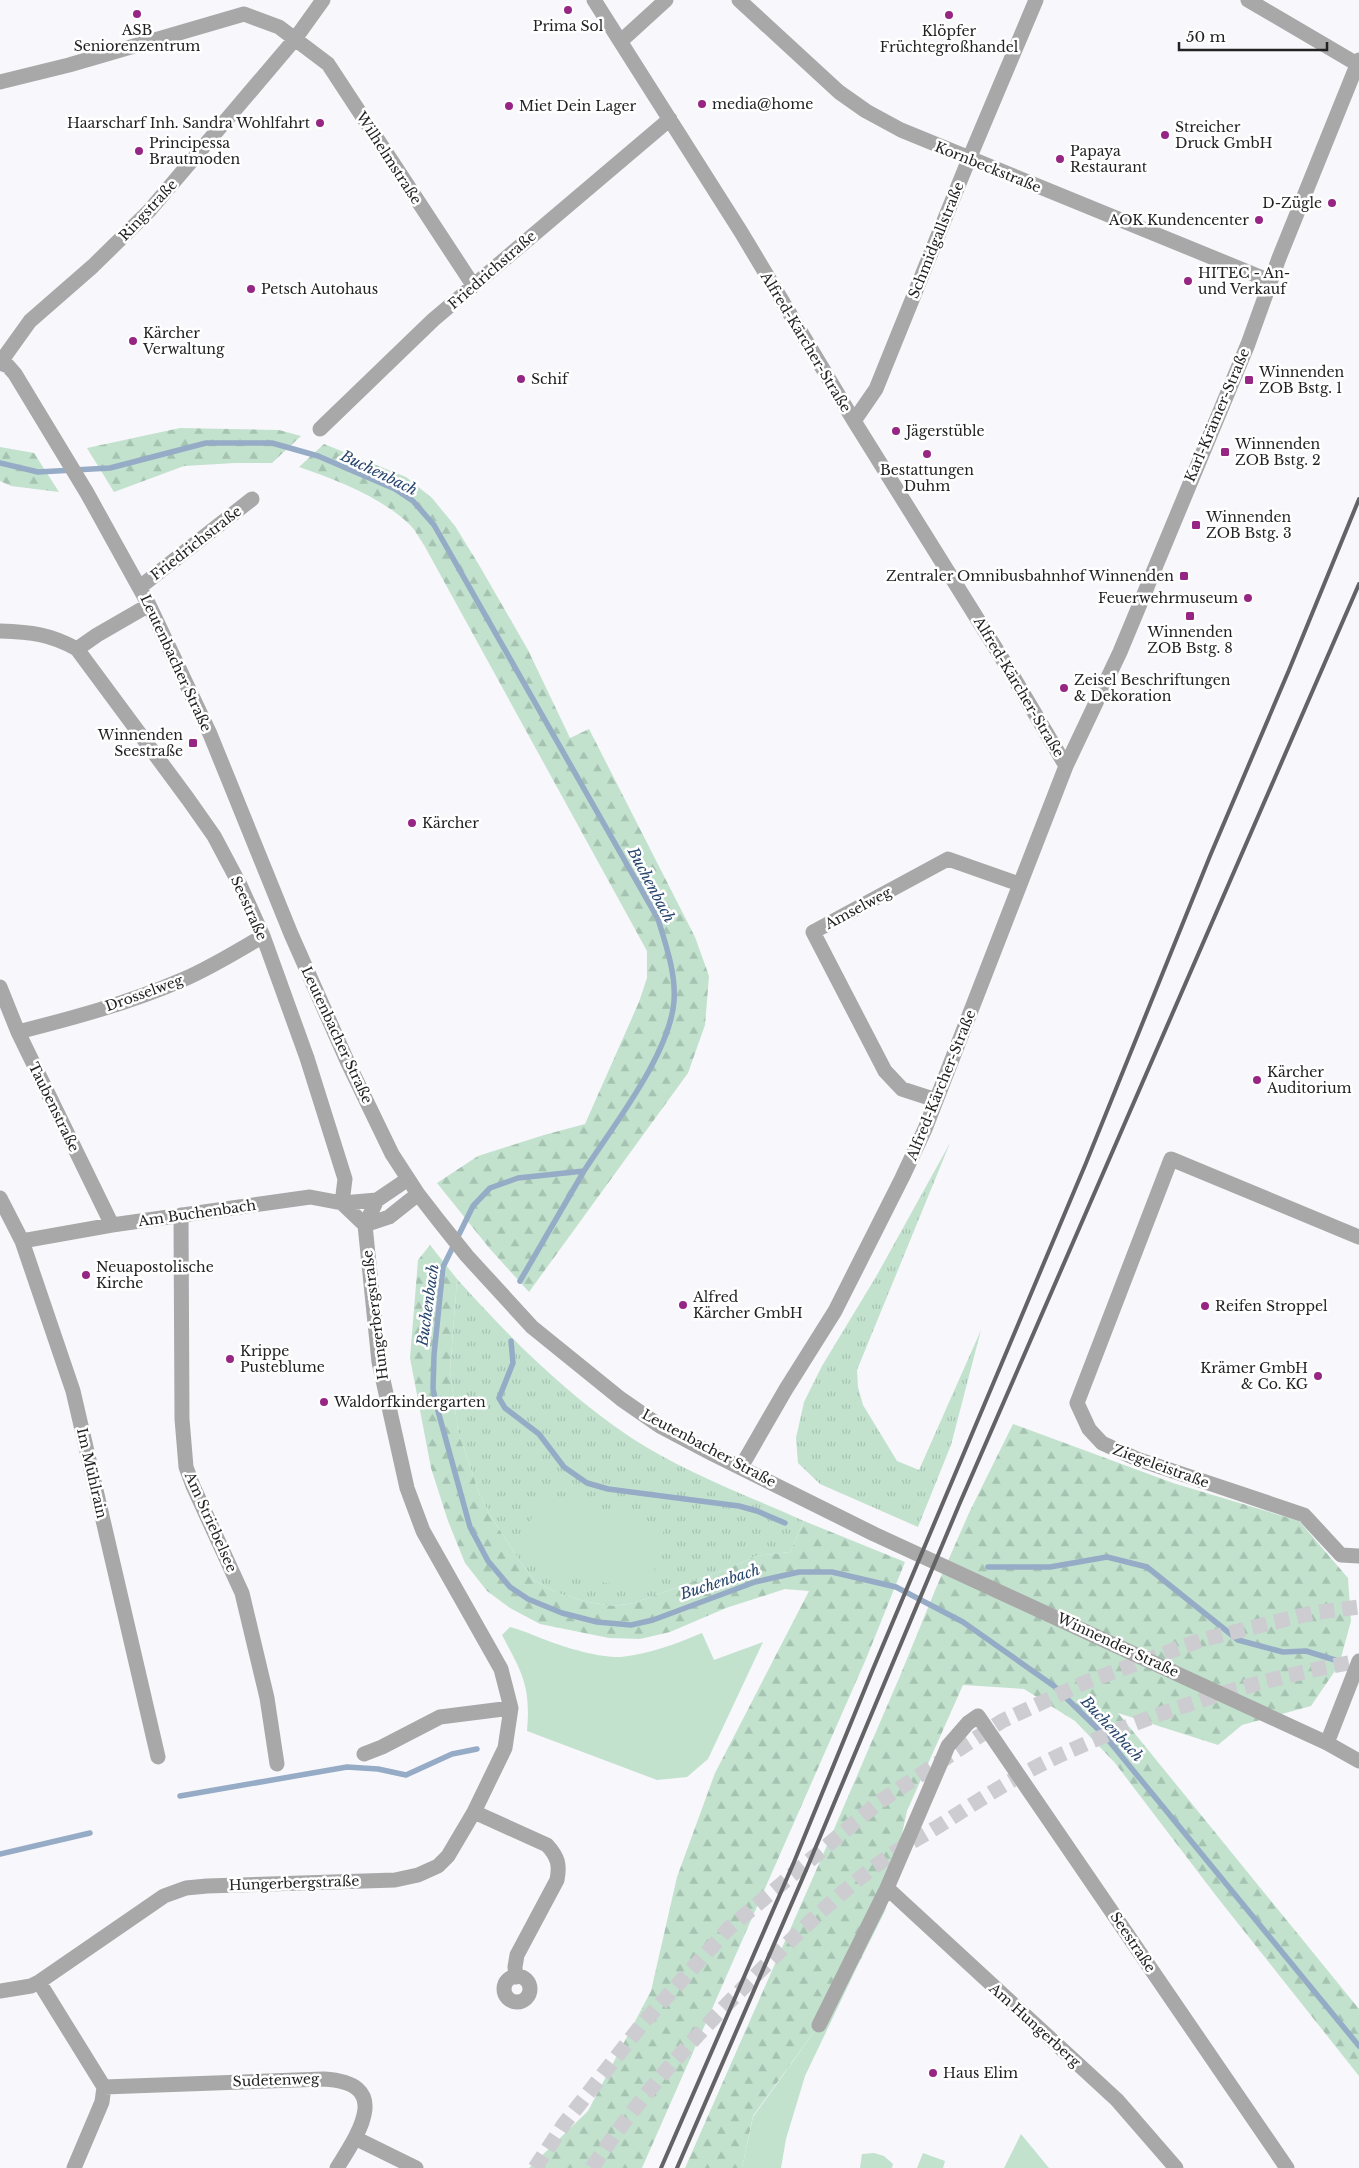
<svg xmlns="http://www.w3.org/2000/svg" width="1359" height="2168" font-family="'Libre Baskerville',serif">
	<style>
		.grass { fill: url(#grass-tufts) }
		.forest { fill: url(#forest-firs) }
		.garden { fill: #c2e2ce }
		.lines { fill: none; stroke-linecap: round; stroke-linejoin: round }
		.stream { stroke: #96abc6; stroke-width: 5.5 }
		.highway-tunnel { stroke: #cdccd0; stroke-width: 15; stroke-dasharray: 15 8; stroke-linecap: butt }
		.minor { stroke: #a8a8a9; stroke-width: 15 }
		.rail { stroke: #636264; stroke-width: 4 }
		.poi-dot { fill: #962584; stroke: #fff; stroke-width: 2 }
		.labels { text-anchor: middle; stroke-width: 5; stroke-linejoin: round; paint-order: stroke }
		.poi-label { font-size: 14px; fill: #222223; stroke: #fff; text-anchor: start }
		.street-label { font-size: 14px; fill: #222223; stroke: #fff }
		.water-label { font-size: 15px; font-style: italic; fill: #27456c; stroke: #fff }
	</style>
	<defs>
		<pattern id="grass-tufts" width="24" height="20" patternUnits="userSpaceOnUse" patternTransform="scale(1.25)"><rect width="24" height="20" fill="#c2e2ce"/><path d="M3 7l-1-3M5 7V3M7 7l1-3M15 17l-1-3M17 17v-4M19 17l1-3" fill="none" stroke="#a6c2b1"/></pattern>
		<pattern id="forest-firs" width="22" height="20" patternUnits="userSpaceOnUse" patternTransform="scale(1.25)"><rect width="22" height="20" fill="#c2e2ce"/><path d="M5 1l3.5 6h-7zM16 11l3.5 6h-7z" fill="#a6c2b1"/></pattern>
	</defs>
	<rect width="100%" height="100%" fill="#f8f7fb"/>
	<path class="grass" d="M950,1143L857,1370L858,1387L863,1405L897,1461L919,1470L981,1330L951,1445L918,1527L820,1484L798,1463L796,1438L804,1402L822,1366L877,1275Z
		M457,1279C509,1337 565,1393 630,1437C683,1472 746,1495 804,1521L790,1552L756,1556L727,1569L634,1603L613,1606L588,1602L560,1594L535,1581L521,1563L490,1515L479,1493L458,1431L450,1371Z"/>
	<path class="forest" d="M180,428L279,430L301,436L272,463H235L184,466L114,492L87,448Z
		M324,444L406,477L432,498L455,526L479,565L528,650L570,738L589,729L695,937L709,976L705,1025L688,1073L529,1292L490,1249L437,1183L478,1156L544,1135L585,1124L639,1002L647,978V951L424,545C419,538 415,529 408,523C380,497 335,479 299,467Z
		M0,447L34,453L59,492L11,486L0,481Z
		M430,1245L457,1279L450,1371L458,1431L479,1493L490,1515L521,1563L535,1581L560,1594L588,1602L613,1606L634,1603L727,1569L756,1556L790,1552L804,1521L905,1562L866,1659L642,2168H529L588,2111L651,1991L677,1877L715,1773L809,1591L785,1589L726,1608L670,1632L640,1639L609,1638L540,1624L510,1608L487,1591L465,1563L448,1521L431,1468L410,1358L418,1260Z
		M1013,1424L1173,1483L1299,1521L1348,1578L1351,1621L1339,1665L1311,1706L1242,1725L1218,1745L1118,1713L1359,2009V2076L1217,1897L1115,1763L1075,1721L1024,1689L963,1685L907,1811L885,1911L857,1967L819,2025L753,2116L742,2168H685L822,1857L900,1676L936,1588L969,1513Z"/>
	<path class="garden" d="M537,1494L665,1525L649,1593L521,1563Z
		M510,1627C526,1631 541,1639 557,1644C573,1650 604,1658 621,1657C649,1654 676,1644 702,1633L714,1660L763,1642L708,1759L687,1777L657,1780L527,1731C531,1686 522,1673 502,1635Z
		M857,1967L805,2076L786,2139L781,2168H742L753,2117L819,2025Z
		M1021,2134L1049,2168H1004Z
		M874,2153L884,2156L893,2164L892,2168H860L862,2154Z
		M923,2153L945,2161L943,2168H917Z"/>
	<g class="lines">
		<path class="stream" d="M0,463L38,472L110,468L206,443H272L318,456L395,489L413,501L434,525L658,919C666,945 676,974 674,1001C670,1054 613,1126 584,1171L518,1178L490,1188L473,1206L443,1267L434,1355L433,1389L438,1411L470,1527L488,1561L510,1587L528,1599L562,1613L597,1622L631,1625L653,1620L755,1582L799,1572H832L896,1587L963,1622L1054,1686L1105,1736L1359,2046
			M520,1281L584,1171
			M511,1341L513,1363L499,1398L505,1408L539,1434L564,1467L587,1483L608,1489L739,1506L757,1511L785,1523
			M988,1567H1050L1107,1557L1147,1567L1238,1640L1283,1652L1306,1651L1335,1660
			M180,1796L347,1767L378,1769L406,1775L452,1754L477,1749
			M0,1854L90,1833"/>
		<path class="highway-tunnel" d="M535,2168L564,2124L643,2023L728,1929L879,1802L1002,1721L1086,1682L1201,1640L1312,1613L1359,1607
			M592,2168C634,2103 687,2045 741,1990C787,1944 832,1897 885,1859C903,1846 923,1836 942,1824C981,1799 1022,1772 1065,1753C1159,1710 1257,1679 1359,1661"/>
		<path class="minor" d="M594,0L741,232L854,421L1008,668L1066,766
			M739,0L839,92L866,111L901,130L1270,281
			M1248,0L1357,64
			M621,41L666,0
			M0,82L69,65L244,14L279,27L328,64L473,285
			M0,363L8,366L15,374L87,493L149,605L210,734L291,934L348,1063L392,1154L418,1194L439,1221L467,1256L532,1327L621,1399L660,1426L713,1454L874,1534L1327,1743L1359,1761
			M0,363L30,321L93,266L149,211L295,39L323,0
			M854,421L876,389L969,159L1036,0
			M320,429L433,320L670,119
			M140,587L252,499
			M0,631C31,632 50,634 77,649L188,799L214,836L240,885L263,936L307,1058L345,1179L342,1203L377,1200
			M77,649L97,635L149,605
			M0,987L18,1032L112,1225
			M18,1032C73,1018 129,1003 182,980C210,968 236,952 263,936
			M936,1100L902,1089L885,1071L813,932L948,859L1019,884
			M0,1198L22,1241L73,1391L158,1757
			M181,1215L182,1419L186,1467L193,1486L242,1593L267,1698L277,1764
			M365,1225L377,1200L408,1179
			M365,1225L389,1217L418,1194
			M1359,1237L1171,1159L1077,1403L1089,1429L1102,1443L1137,1459L1304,1515L1341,1555L1359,1556
			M22,1241L112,1225L310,1197L342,1203L365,1225
			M741,1467L786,1389L835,1311L902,1178L925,1129L1066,766L1120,652L1248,344L1279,258L1359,60
			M1327,1743L1359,1661
			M364,1754L382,1747L440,1717L511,1708
			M474,1812L547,1845C558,1857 560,1865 557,1880L517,1955L515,1967L516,1977
			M504 1989a13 13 0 1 1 26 0a13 13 0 1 1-26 0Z
			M39,1982L104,2087L102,2102L74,2168
			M0,1991L31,1986L39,1982L164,1896L186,1888L207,1886L395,1880L418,1875L438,1866L448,1856L474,1812L505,1748L511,1708L501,1669L423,1531L407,1488L379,1362L365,1225
			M819,2025L887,1888
			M104,2087L324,2079C393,2083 359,2133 337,2168
			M355,2138L416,2168
			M1176,2168L1117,2100L887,1888L948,1746L968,1723L978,1716L1287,2168"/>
		<path class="rail" d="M661,2168L794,1862L873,1669L1086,1163L1210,856L1289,670L1359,499
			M677,2168L807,1868L959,1505L1359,584"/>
	</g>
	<g class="poi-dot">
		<circle cx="568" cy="10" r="5"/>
		<circle cx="137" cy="14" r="5"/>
		<circle cx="949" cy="15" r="5"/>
		<circle cx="702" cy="104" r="5"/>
		<circle cx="509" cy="106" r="5"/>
		<circle cx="320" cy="123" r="5"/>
		<circle cx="1165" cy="135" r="5"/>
		<circle cx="139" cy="151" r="5"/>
		<circle cx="1060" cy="159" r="5"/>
		<circle cx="1332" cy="203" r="5"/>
		<circle cx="1259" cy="220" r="5"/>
		<circle cx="1188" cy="281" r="5"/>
		<circle cx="251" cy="289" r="5"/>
		<circle cx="133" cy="341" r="5"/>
		<circle cx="521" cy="379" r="5"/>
		<rect x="1244" y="375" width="10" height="10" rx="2.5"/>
		<circle cx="896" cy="431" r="5"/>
		<rect x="1220" y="447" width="10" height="10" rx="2.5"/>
		<circle cx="927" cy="454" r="5"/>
		<rect x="1191" y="520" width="10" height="10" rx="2.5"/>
		<rect x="1179" y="571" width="10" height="10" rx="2.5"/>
		<circle cx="1248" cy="598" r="5"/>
		<rect x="1185" y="611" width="10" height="10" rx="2.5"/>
		<circle cx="1064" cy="688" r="5"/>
		<rect x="188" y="738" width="10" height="10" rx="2.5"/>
		<circle cx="412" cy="823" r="5"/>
		<circle cx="1257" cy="1080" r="5"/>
		<circle cx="86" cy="1275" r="5"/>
		<circle cx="683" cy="1305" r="5"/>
		<circle cx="1205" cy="1306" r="5"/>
		<circle cx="230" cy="1359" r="5"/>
		<circle cx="1318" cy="1376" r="5"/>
		<circle cx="324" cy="1402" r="5"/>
		<circle cx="933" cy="2073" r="5"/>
	</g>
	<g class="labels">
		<g class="poi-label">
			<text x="568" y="31" text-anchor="middle">Prima Sol</text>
			<text x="137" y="35" text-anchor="middle">ASB<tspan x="137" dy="16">Seniorenzentrum</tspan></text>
			<text x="949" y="36" text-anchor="middle">Klöpfer<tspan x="949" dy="16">Früchtegroßhandel</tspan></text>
			<text x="712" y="109">media@home</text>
			<text x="519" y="111">Miet Dein Lager</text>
			<text x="310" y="128" text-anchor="end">Haarscharf Inh. Sandra Wohlfahrt</text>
			<text x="1175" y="132">Streicher<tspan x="1175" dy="16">Druck GmbH</tspan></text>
			<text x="149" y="148">Principessa<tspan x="149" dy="16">Brautmoden</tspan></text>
			<text x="1070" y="156">Papaya<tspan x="1070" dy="16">Restaurant</tspan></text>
			<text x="1322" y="208" text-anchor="end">D-Zügle</text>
			<text x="1249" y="225" text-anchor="end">AOK Kundencenter</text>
			<text x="1198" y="278">HITEC - An-<tspan x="1198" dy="16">und Verkauf</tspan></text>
			<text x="261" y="294">Petsch Autohaus</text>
			<text x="143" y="338">Kärcher<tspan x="143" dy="16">Verwaltung</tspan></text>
			<text x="1259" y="377">Winnenden<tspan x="1259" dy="16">ZOB Bstg. 1</tspan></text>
			<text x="531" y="384">Schif</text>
			<text x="906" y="436">Jägerstüble</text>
			<text x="1235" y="449">Winnenden<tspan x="1235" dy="16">ZOB Bstg. 2</tspan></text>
			<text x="927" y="475" text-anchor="middle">Bestattungen<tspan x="927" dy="16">Duhm</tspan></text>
			<text x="1206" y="522">Winnenden<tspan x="1206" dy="16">ZOB Bstg. 3</tspan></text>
			<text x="1174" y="581" text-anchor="end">Zentraler Omnibusbahnhof Winnenden</text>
			<text x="1238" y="603" text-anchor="end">Feuerwehrmuseum</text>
			<text x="1190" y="637" text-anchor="middle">Winnenden<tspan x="1190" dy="16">ZOB Bstg. 8</tspan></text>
			<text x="1074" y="685">Zeisel Beschriftungen<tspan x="1074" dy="16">&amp; Dekoration</tspan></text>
			<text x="183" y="740" text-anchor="end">Winnenden<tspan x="183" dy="16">Seestraße</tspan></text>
			<text x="422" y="828">Kärcher</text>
			<text x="1267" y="1077">Kärcher<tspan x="1267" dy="16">Auditorium</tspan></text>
			<text x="96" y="1272">Neuapostolische<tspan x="96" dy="16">Kirche</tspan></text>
			<text x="693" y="1302">Alfred<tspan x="693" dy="16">Kärcher GmbH</tspan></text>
			<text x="1215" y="1311">Reifen Stroppel</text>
			<text x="240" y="1356">Krippe<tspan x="240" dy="16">Pusteblume</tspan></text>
			<text x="1308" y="1373" text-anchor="end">Krämer GmbH<tspan x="1308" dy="16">&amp; Co. KG</tspan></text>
			<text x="334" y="1407">Waldorfkindergarten</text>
			<text x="943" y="2078">Haus Elim</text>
		</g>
		<g class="street-label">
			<text transform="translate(389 158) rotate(57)" y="5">Wilhelmstraße</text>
			<text transform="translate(988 167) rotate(22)" y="5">Kornbeckstraße</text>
			<text transform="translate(148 210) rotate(-47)" y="5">Ringstraße</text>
			<text transform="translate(936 240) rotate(-68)" y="5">Schmidgallstraße</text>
			<text transform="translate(492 270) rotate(-41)" y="5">Friedrichstraße</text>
			<text transform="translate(806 342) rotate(59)" y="5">Alfred-Kärcher-Straße</text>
			<text transform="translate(1217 415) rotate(-67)" y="5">Karl-Krämer-Straße</text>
			<text transform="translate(196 543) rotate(-38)" y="5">Friedrichstraße</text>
			<text transform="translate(176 663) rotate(65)" y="5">Leutenbacher Straße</text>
			<text transform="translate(1019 687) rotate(59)" y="5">Alfred-Kärcher-Straße</text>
			<text transform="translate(249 908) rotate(66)" y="5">Seestraße</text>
			<text transform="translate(858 908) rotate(-28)" y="5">Amselweg</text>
			<text transform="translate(144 993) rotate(-20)" y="5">Drosselweg</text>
			<text transform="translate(337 1035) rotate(65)" y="5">Leutenbacher Straße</text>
			<text transform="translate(941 1085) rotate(-68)" y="5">Alfred-Kärcher-Straße</text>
			<text transform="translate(54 1107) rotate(64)" y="5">Taubenstraße</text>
			<text transform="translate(197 1213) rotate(-8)" y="5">Am Buchenbach</text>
			<text transform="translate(375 1315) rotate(-97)" y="5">Hungerbergstraße</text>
			<text transform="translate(709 1448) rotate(28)" y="5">Leutenbacher Straße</text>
			<text transform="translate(1161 1466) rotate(20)" y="5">Ziegeleistraße</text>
			<text transform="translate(92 1473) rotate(77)" y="5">Im Mühlrain</text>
			<text transform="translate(211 1522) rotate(66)" y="5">Am Striebelsee</text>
			<text transform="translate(1118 1645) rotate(25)" y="5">Winnender Straße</text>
			<text transform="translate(294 1883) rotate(-2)" y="5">Hungerbergstraße</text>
			<text transform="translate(1133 1942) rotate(56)" y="5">Seestraße</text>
			<text transform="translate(1035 2025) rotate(42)" y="5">Am Hungerberg</text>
			<text transform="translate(276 2080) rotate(-2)" y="5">Sudetenweg</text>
		</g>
		<g class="water-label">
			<text transform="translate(379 473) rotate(26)" y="5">Buchenbach</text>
			<text transform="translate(651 885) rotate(62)" y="5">Buchenbach</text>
			<text transform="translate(428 1305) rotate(-82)" y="5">Buchenbach</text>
			<text transform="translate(720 1582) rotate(-18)" y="5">Buchenbach</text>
			<text transform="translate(1112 1729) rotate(47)" y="5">Buchenbach</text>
		</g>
	</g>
	<path d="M1179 42v8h148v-8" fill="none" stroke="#222223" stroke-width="2.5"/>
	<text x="1186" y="42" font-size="15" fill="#222223" stroke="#ffffff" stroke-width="4" paint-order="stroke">50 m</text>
</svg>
